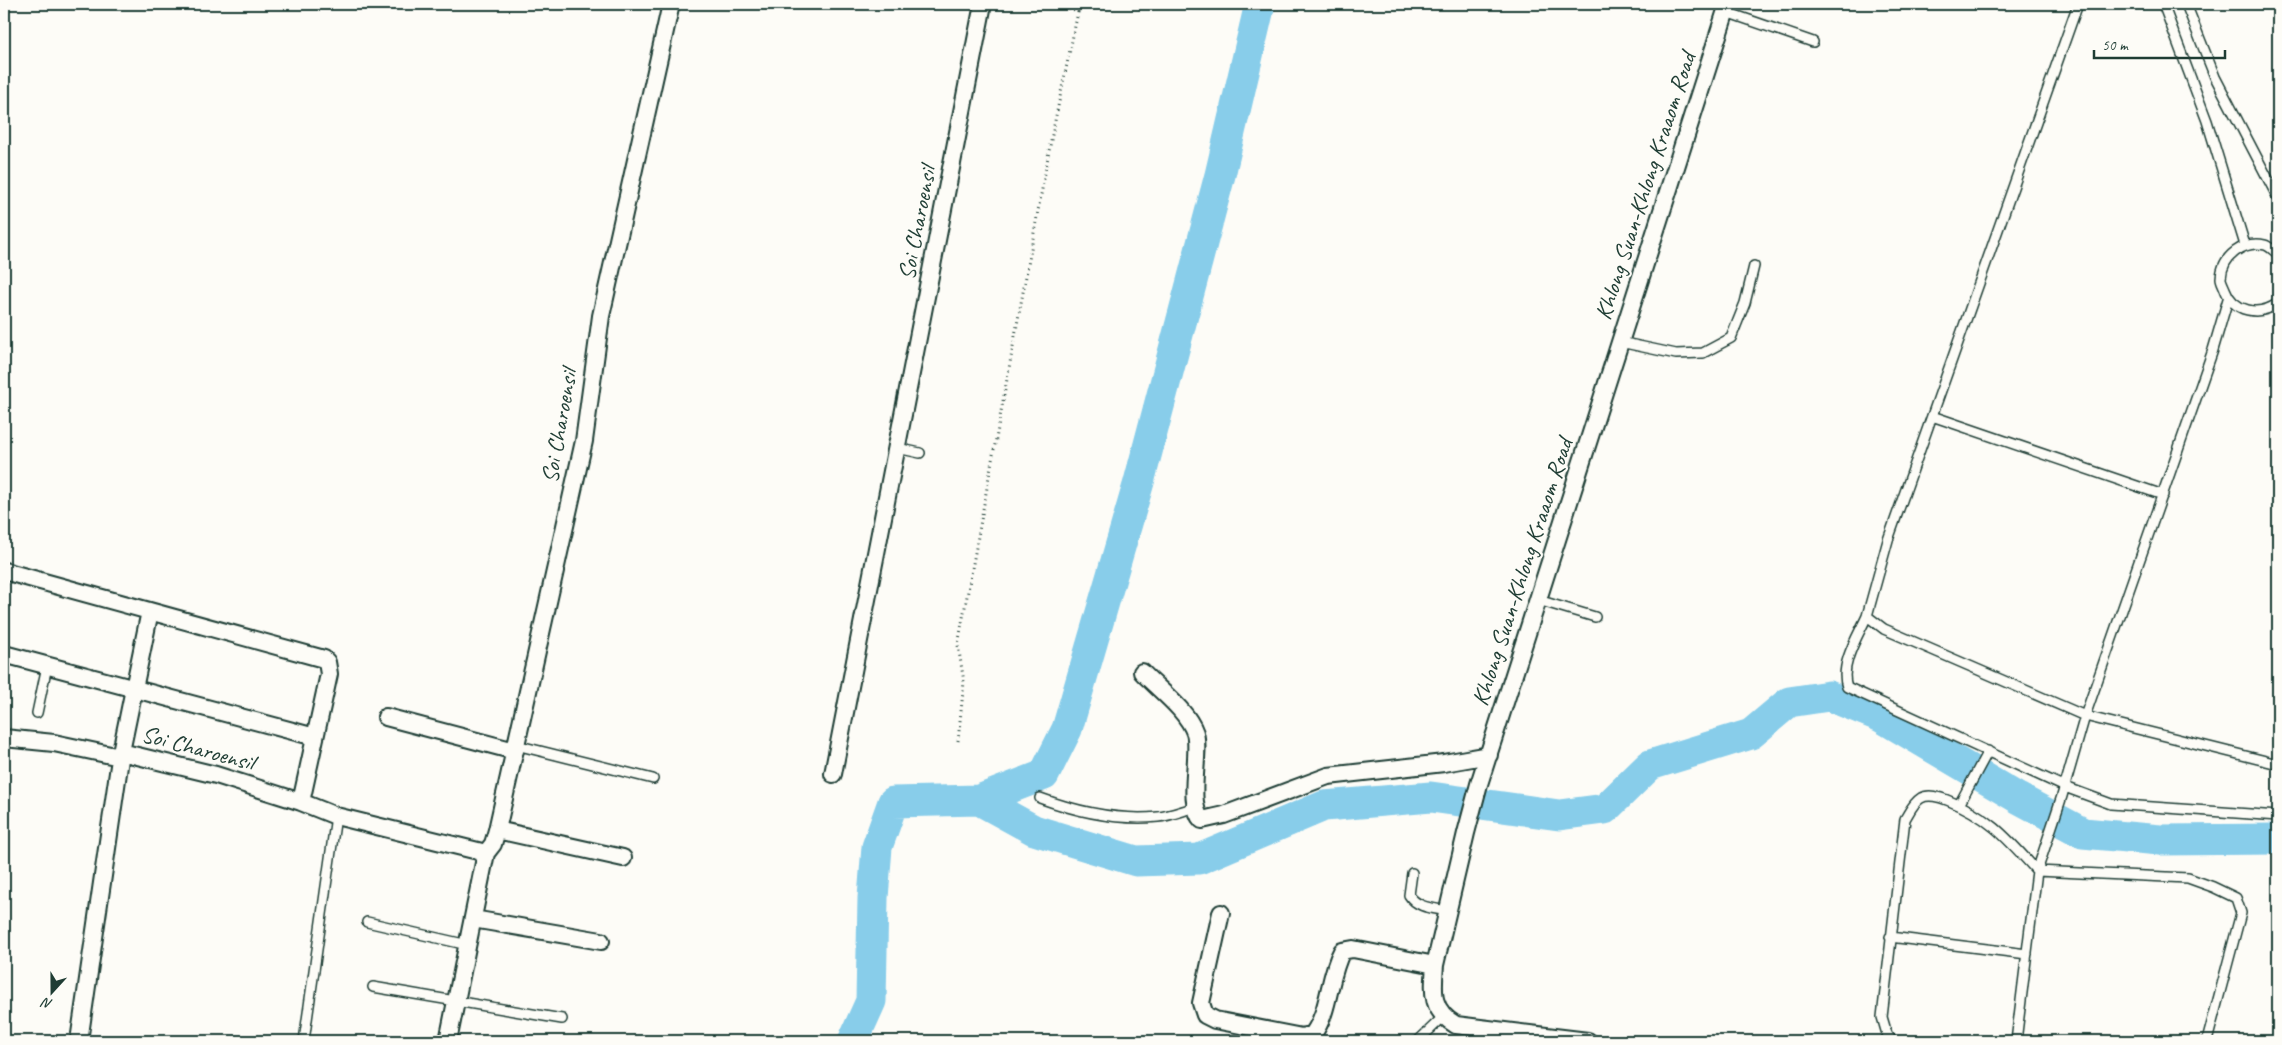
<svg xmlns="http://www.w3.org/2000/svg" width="2282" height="1045" font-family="Caveat,sans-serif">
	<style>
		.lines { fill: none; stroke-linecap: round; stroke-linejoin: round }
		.river { stroke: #88cdea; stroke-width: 31 }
		.service-casing { stroke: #1f3d34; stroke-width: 12 }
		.minor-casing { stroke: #1f3d34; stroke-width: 20 }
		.path { stroke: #1f3d34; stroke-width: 3; stroke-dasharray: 1 4; stroke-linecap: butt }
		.service { stroke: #fdfcf7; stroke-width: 9 }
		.minor { stroke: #fdfcf7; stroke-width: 16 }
		.labels { text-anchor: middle; stroke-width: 4; stroke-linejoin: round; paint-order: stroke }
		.street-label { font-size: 24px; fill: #1f3d34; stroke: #fdfcf7 }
	</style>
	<rect width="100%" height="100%" fill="#fdfcf7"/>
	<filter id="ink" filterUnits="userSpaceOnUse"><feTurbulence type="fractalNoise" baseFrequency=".02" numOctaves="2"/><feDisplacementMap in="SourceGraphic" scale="10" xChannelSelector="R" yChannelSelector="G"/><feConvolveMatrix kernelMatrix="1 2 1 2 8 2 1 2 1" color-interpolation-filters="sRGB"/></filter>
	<g filter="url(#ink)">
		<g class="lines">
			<path class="river" d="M979,800L1034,830L1136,861L1199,859L1324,806L1431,797L1559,815L1605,809L1650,765L1751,734L1789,702L1829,696L1881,717L2018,798L2083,833L2160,840L2278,839
				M853,1041L871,1001L873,898L877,847L893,802L979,800L1044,775L1067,729L1139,482L1220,175L1260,4"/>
			<defs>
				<path id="service" d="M2163,4L2207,121L2245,245
					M2186,4L2215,77L2278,198
					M1726,12L1813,42
					M2278,254C2274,251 2269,246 2265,245C2244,240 2222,256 2221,278C2221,281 2224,286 2225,289C2233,312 2259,317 2278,303
					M2228,299L2213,350L2085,716L2278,764
					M1620,342L1676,354L1703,353L1731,338L1745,303L1754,266
					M1932,416L2163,495
					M897,448L920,453
					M1538,600L1595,617
					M1867,616C1858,636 1839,665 1847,687L2065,787L2111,804L2278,816
					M37,713L47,666
					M516,745L653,779
					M1040,798C1078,812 1117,821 1158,817C1170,816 1184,810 1196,807
					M1959,805L1988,751
					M1412,873L1409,895C1417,908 1433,908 1448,911
					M367,922L468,945
					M1890,937L2027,954
					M373,987L562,1019
					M304,1041L336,816
					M1418,1041L1443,1017
					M1892,1041L1887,1034L1882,1017L1905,819C1910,811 1913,803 1921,798C1928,794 1940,797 1947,800C1989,816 2009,840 2037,871L2188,878L2213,887L2236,898L2241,913L2207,1041
					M2016,1041L2037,871L2062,796L2085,716L1884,629L1867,616L1888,540L2078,4"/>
				<path id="minor" d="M4,571L324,659L327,662L329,674L301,802
					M4,654L315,737
					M1142,672C1159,690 1187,710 1195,733C1201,753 1186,804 1202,820L1224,815L1328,776L1444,763L1489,755
					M386,717L515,751
					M4,738L54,743L120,757
					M121,752L216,775L301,802L336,816L486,853L493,844L497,830L584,441L601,316L671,4
					M833,774L983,4
					M497,830L623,858
					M1221,913L1201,1003L1205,1015L1215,1020L1302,1037L1313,1034C1330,1011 1328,977 1342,951L1353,949L1435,965
					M473,919L601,941
					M79,1041L121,752L150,611
					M448,1041L486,853
					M1588,1041L1456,1025C1430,1010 1433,991 1435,965L1466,833L1479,784L1728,4"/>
			</defs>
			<use href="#service" class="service-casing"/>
			<use href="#minor" class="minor-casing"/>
			<path class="path" d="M1078,12L1081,4
				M958,741L964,682L958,645L1052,135L1078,12L1052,4"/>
			<use href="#service" class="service"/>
			<use href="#minor" class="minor"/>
		</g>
	</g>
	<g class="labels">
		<g class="street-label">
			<text transform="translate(1645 186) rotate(-72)" y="8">Khlong Suan-Khlong Kraaom Road</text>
			<text transform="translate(917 223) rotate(-79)" y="8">Soi Charoensil</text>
			<text transform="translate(559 426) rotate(-80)" y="8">Soi Charoensil</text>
			<text transform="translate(1522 572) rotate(-72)" y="8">Khlong Suan-Khlong Kraaom Road</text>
			<text transform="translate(198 748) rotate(15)" y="8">Soi Charoensil</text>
		</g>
	</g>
	<rect width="2282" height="1045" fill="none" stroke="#fdfcf7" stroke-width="20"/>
	<rect x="10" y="10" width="2262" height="1025" fill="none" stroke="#1f3d34" stroke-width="2" filter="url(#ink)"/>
	<g transform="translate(52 992) rotate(201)" stroke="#fdfcf7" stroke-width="4" paint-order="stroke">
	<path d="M0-4L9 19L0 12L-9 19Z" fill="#1f3d34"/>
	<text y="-8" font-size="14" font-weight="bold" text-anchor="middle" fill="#1f3d34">N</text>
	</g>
	<path d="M2094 50v8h131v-8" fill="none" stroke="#1f3d34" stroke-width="2.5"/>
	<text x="2102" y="50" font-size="15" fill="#1f3d34" stroke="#fdfcf7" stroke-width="4" paint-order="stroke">50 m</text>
</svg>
